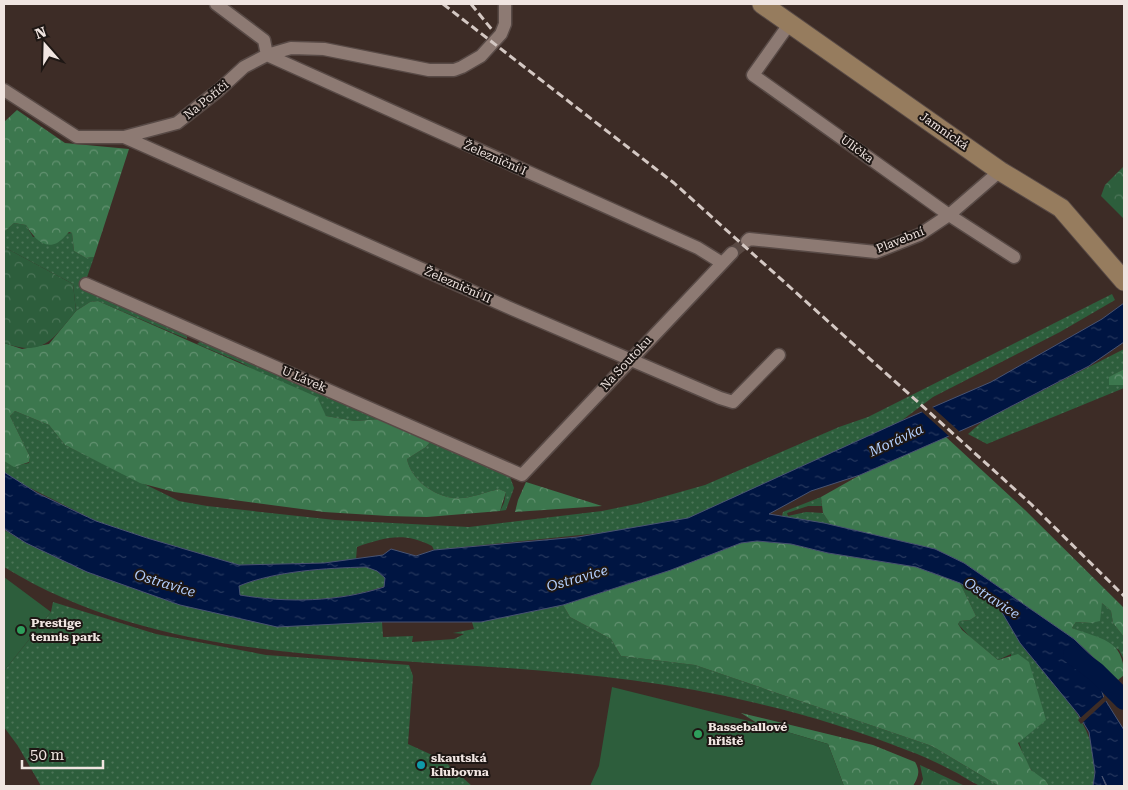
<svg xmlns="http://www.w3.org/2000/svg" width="1128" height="790" font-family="'Roboto Serif',serif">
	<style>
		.grass { fill: url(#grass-dots) }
		.forest { fill: url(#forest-crowns) }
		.park { fill: url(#park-crowns) }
		.garden { fill: #2d5e3c }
		.water { fill: url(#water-ripples); stroke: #485372; fill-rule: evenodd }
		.pier { fill: #3d2c26 }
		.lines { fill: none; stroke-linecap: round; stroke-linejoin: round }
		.river { stroke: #001542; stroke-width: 20 }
		.minor-tunnel { stroke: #584842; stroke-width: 12; stroke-dasharray: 12 6; stroke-linecap: butt }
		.minor-casing { stroke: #584a46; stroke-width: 15 }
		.secondary-casing { stroke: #584a46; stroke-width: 21 }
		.minor { stroke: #8d7a73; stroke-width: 12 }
		.secondary { stroke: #967c5e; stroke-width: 19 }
		.rail { stroke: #d4c8c3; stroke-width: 3; stroke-dasharray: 8 4; stroke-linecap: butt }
		.leisure-dot { fill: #2e9e5b; stroke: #1e1714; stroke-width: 2 }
		.culture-dot { fill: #0f9aa8; stroke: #1e1714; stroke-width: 2 }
		.labels { text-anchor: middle; stroke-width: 4; stroke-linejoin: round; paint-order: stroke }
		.street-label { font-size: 12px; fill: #f0e5e1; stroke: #1e1714 }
		.poi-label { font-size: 12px; font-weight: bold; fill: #f0e5e1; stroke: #1e1714; text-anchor: start }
		.water-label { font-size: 14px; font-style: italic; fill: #b4d0ff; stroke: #1e1714 }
	</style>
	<defs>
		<pattern id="grass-dots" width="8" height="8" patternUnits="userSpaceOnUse" patternTransform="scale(1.25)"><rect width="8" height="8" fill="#2d5e3c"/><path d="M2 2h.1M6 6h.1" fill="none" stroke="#4c7558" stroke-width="1.8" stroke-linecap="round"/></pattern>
		<pattern id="forest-crowns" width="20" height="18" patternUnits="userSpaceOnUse" patternTransform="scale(1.25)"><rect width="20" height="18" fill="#3c774e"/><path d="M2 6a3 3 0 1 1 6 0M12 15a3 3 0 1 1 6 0" fill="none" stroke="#629170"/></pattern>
		<pattern id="park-crowns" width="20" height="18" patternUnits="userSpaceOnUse" patternTransform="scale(1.25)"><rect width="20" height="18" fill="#2d5e3c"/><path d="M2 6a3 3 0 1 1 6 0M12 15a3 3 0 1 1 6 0" fill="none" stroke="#4c7558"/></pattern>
		<pattern id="water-ripples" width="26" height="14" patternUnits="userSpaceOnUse" patternTransform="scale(1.25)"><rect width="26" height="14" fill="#001542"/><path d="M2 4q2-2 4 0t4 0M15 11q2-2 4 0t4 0" fill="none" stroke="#26375d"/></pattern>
	</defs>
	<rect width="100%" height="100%" fill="#3d2c26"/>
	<path class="grass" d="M14,223L26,225L33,237L72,233L74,251L86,258L94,257L84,286L186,330L187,339L98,301L90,302L76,311L73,284L4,247V232Z
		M1112,294L1115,300L1060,332L933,397L901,421L688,519L619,531L434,550L432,546C404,532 386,537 357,547L356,559L324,563L239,565L147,538L96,521L24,485L4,472V461L14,466L29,463L30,457L10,416L15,411L49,425L65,445L179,501L207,506L335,520L469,527L602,511L641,503L705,485L839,427L868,417Z
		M201,341L381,419L355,421L326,416L320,407L242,363L197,344Z
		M1124,349V369L1110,377L1109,384L1122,383L1124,388L987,444L968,434L983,421Z
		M431,441L510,477L514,488L506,510L500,511L504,503L506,492L499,489C486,492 467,500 453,498C432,495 411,479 407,459L426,447Z
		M821,497L822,506H808L787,513L788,516L806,512L823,513L831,525L782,516L783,512Z
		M6,531L26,543L87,572L180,605L382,622L383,637L413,636L412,642L454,639L464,634L453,633L474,629L472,622L563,605L570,617L611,639L621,656L695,665L932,746L999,786C992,786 984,787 978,785C969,781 960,774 951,770C938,763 923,756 909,751C859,731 808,715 756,703C653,678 548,670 443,664C293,654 136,648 4,567V532Z
		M366,567L377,571L385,578V586C338,602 287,603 239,595V586C276,571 327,568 366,567Z
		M960,583C972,591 988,598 999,608C1009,617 1013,634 1021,644C1054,689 1105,725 1093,786H1049C1044,777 1035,776 1030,768C1010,735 1014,692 1011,654L998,660L970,637L958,624L960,621L970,620L976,616Z
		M53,602L156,634L266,655L409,665L413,676L408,744L443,760L472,786H41L18,746L4,727V671L51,612Z
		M1102,603L1111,611L1113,623L1124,637V660L1119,650L1072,628L1076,622L1091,623Z"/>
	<path class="forest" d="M17,110L65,143L129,149L94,257L86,258L74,251L72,233L69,232C66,235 61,241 57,243C43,250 32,235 26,225L14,223L4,232V122Z
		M98,301L317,397L326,416L355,421L381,419L431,441L426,447L407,459C411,479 432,495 453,498C467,500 486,492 499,489L506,492L500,511L427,517L388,516L324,512L174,492L140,483L65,445L49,425L15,411L10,416L30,457L29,462L14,467L4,461V343L22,349L49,344L76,311L90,302Z
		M1124,369V385H1109V377Z
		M946,437L1025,510L1124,608V637L1113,623L1111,611L1102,603L1100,621L1091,623L1076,622L1072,628C1100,639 1124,639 1124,675L1118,680L1074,639L964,563L935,549L831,525L823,513L821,497L860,475Z
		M526,482L602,506L515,512L518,500Z
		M757,541L791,544L828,553L916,567L960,583L976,616L970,620L960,621L958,624L962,630L998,660L1018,654L1029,662L1046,720L1018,743L1031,770L1045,780L1049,786H999L932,746L695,665L621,656L611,639L570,617L563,605L671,570L741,543Z
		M741,713L873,745L915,762C921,772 918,777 913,786H844L828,744L757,723Z"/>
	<path class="park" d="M1124,166V219L1101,196L1105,185Z
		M4,247L73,284L76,311C52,340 44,357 4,343Z
		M920,765L965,786H920L923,779Z"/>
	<path class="garden" d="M4,577L51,612L4,671Z
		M612,687L757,723L828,744L844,786H590L599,766Z"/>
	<path class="water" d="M1124,303V342L1089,366L983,421L860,475L811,491L769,514L824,523L935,549L964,563L1074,639L1124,687V700L1096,673L1104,698L1124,730V786H1107L1102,776L1106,786H1093L1095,772L1089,732L1078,714L1020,643L1000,609L960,583L916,567L828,553L791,544L757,541L741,543L671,570L563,605L481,622H379L277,627L180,605L87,572L26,543L4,529V472L37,493L96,521L147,538L239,565L324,563L383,555L391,549L416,556L434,550L578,537L688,518L901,421L991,382L1102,319ZM366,567L377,571L385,578L384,587C338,602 287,603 240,595L239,586C275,571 327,568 366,567Z"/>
	<path class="pier" d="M930,405L961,433L951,438L920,410Z
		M1106,695L1108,699L1081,724L1078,720Z"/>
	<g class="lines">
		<path class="river" d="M1073,655L1096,672L1124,700"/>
		<path class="minor-tunnel" d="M732,253L747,241"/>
		<defs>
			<path id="minor" d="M216,4L264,40L267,55L698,248L722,263
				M790,23L753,75L949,215L1014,257
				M4,90L77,137H124L177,123L219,90L244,67L267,55L291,48L324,49L429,70H454L462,67L481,56L501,34L505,24V4
				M124,137L512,309L720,398L733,402L779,355
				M747,241L749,239L876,252L919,235L949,215L1000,171
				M86,284L522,475L732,253"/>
			<path id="secondary" d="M762,4L1000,171L1061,208L1124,281"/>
		</defs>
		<use href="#minor" class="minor-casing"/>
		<use href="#secondary" class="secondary-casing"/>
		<use href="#minor" class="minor"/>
		<use href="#secondary" class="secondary"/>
		<path class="rail" d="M443,4L674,183L968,447L1031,504L1124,596
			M471,4L493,31"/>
	</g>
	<g class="leisure-dot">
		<circle cx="21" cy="630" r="5"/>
		<circle cx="698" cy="734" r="5"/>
	</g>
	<circle class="culture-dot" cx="421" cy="765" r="5"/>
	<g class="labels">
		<g class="street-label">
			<text transform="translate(206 100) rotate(-39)" y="4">Na Poříčí</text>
			<text transform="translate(944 131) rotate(35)" y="4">Jamnická</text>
			<text transform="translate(857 149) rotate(36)" y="4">Ulička</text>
			<text transform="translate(495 158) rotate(24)" y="4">Železniční I</text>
			<text transform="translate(900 240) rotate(-22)" y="4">Plavební</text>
			<text transform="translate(458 285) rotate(24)" y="4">Železniční II</text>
			<text transform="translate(626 363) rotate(-47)" y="4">Na Soutoku</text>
			<text transform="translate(304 379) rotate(23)" y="4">U Lávek</text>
		</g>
		<g class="poi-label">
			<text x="31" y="627">Prestige<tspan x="31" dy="14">tennis park</tspan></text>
			<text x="708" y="731">Basseballové<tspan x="708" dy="14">hřiště</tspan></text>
			<text x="431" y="762">skautská<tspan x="431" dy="14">klubovna</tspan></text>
		</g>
		<g class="water-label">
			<text transform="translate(896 440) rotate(-25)" y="5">Morávka</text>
			<text transform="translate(577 578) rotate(-16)" y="5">Ostravice</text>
			<text transform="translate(165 583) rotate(17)" y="5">Ostravice</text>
			<text transform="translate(992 598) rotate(33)" y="5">Ostravice</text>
		</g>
	</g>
	<rect width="1128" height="790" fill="none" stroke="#f0e5e1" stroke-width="10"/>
	<g transform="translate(45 45) rotate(340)" stroke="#1e1714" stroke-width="4" paint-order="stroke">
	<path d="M0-4L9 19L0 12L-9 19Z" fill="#f0e5e1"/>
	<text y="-8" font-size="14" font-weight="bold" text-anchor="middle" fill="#f0e5e1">N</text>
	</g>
	<path d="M22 760v8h81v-8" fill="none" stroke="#f0e5e1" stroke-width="2.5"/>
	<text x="30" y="760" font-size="15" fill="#f0e5e1" stroke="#1e1714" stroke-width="4" paint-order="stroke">50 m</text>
</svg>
